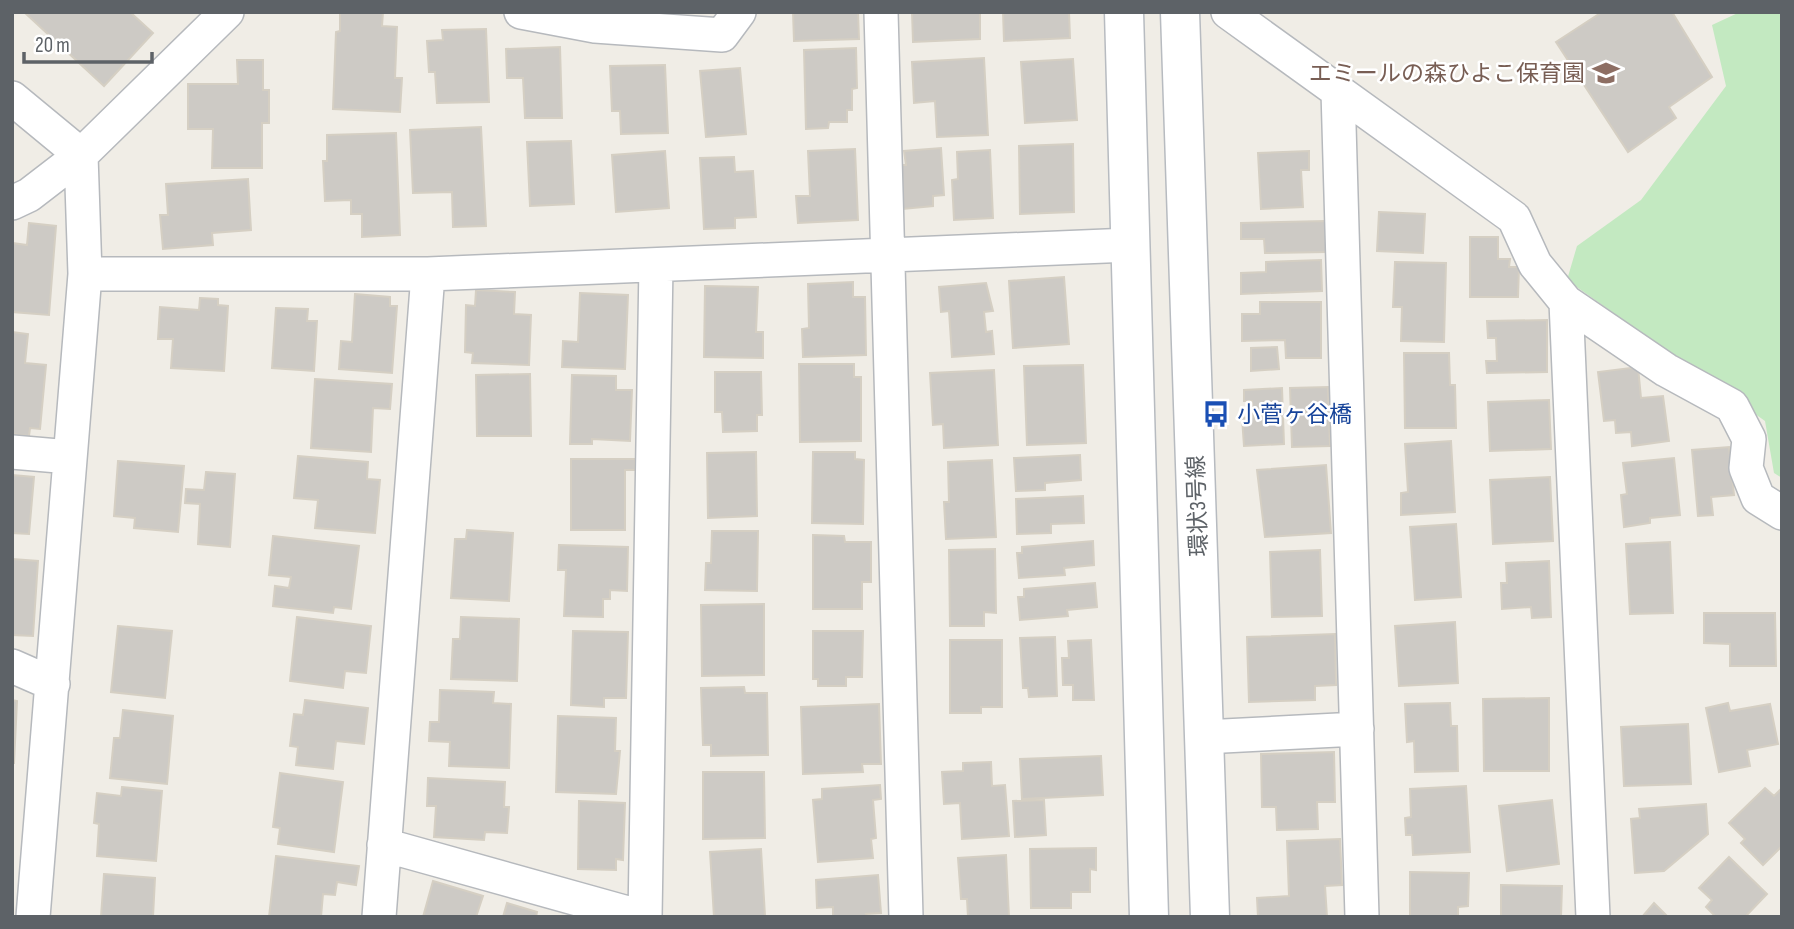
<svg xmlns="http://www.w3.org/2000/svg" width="1794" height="929" font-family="'Sofia Sans Condensed','Noto Sans JP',sans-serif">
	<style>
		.green { fill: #c3e9c1 }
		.building { fill: #cdcac5; stroke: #d5cfc3; stroke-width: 2 }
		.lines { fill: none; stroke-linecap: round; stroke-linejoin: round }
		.street-casing { stroke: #b6b9bd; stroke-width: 36 }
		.secondary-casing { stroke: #b7bbc0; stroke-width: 41 }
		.street { stroke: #fff; stroke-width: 33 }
		.secondary { stroke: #fff; stroke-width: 38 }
		.labels { text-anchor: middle; stroke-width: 5; stroke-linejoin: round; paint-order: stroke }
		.education-label { font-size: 23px; fill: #785e54; stroke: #fff; text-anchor: end }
		.transit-label { font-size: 23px; fill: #164399; stroke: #fff; text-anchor: start }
		.street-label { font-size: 23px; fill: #5d6267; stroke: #fff }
	</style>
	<rect width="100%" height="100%" fill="#f0ede6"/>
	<path class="green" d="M1740,12H1782V478L1774,473L1765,421L1567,280L1577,246L1641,200L1726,86L1712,25Z"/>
	<path class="building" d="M24,12H130L153,33L104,86Z
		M340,12H383L382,26L397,27L395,78H402L400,112L333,109L336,32L340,31Z
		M793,12H858L859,39L794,41Z
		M912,12H980V39L913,42Z
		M1003,12H1069L1070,38L1004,41Z
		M1602,12H1672L1712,77L1669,107L1676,118L1628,152L1556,42Z
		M486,29L489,102L437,103L435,72H429L427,41L443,40L442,30Z
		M560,47L562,118H525L523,78H507L506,49Z
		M856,48L857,88L852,89V110H847V122H829L828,128L806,129L804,50Z
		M984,58L988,135L937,137L935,101L914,103L912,62Z
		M1073,59L1077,120L1025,123L1021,62Z
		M237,60H263V90H269V123H262V168H212L213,129H188V84H238Z
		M665,65L668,133L621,134L620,111H612L610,66Z
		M740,68L746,134L706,137L700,71Z
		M481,127L486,226L453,227L452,192L413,193L410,130Z
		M396,133L400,235L362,237V214H351V200L325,201L323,161H327V135Z
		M571,141L574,204L530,206L527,142Z
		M1073,144L1074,212L1020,214L1019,146Z
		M941,148L944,195L933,196V206L903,209L899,165H906L904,151Z
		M855,149L858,220L798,223L796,196H810L808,151Z
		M990,150L993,218L954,220L952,180L958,179L957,152Z
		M665,151L669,208L616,212L612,155Z
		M1309,151V170H1301L1303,207L1261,209L1258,153Z
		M734,157L735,172L753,171L756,217L735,218V228L704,229L700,158Z
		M248,179L251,230L212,233L213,245L163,249L160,215H168L166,184Z
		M1379,212L1425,214L1423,253L1377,251Z
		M1325,221L1326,252L1265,253L1264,239H1241V223Z
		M29,223L56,226L49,315L12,312V243L27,245Z
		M1470,237H1498V259H1510L1509,267H1519L1518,297H1470Z
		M1321,260L1322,291L1241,294V273L1266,272V262Z
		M1395,262L1446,263L1444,342L1401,341L1402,307H1393Z
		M1064,277L1069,344L1013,348L1009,281Z
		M853,282V297H865L866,355L803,357L802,329L809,328L808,284Z
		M986,283L993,311L984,312L986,332L992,331L994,354L952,357L949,311L941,312L939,287Z
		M705,286L758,287L756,332H763V358L704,357Z
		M476,290L515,292L514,314L531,315L529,365L472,363L473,353L465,352L466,305L475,306Z
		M580,293L628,295L625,369L562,367L563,341L578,342Z
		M355,294L390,297V306H397L392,373L339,369L341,341L352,342Z
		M200,298L218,299V305L228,306L224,371L171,368L173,339H158L160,307L199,310Z
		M1260,302H1321V358H1286L1285,340L1242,341V314H1260Z
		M276,308L308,309L307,321H317L314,371L272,368Z
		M1547,320V372L1487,373L1486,361H1497L1496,338H1488L1487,321Z
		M12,332L28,334L25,363L46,365L40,429L30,428L29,436L12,434Z
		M1277,347L1279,369L1251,371V348Z
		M1404,353H1449L1450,385H1455L1456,428H1405Z
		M799,364H854V377H861V441L800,442Z
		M1083,365L1086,443L1027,445L1024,366Z
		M1638,367L1641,398L1663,396L1669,441L1632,446L1631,432L1616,433L1615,420L1604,421L1598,372Z
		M994,370L998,445L944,448L943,424L933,425L930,373Z
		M715,372H761L762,415H757V431L723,432L722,412H715Z
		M530,374L531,436H477L476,375Z
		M572,375L616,376V390H632L630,441L592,439V444H570Z
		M315,379L392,384L390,409L373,408L371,452L311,448Z
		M1328,387L1330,446L1292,447L1290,388Z
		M1282,388L1284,444L1244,446L1242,418L1253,417L1252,401H1244V390Z
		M1549,400L1551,449L1490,451L1488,402Z
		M1451,441L1455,512L1401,515V493L1408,492L1405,444Z
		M1729,447L1734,495L1711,497L1713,515L1698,516L1692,450Z
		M756,452L757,516L708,518L707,453Z
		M813,452H855V459L864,460L863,524L812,523Z
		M1080,455L1081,480L1045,483V490L1016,491L1014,458Z
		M298,456L368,462L367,479L380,480L375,533L315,528L318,500L294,498Z
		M1674,458L1680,515L1650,518V523L1624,527L1621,495L1627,494L1623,463Z
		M571,459H635V470H625V530H571Z
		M992,460L996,537L946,539L944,502H949L948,462Z
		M118,461L184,466L178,532L134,528L135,518L114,516Z
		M1326,465L1331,533L1265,537L1257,470Z
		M206,472L235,474L230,547L198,544L200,504L185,503L186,489L204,490Z
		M12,475L34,477L29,534L12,533Z
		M1550,477L1553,541L1493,544L1490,480Z
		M1083,496L1084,523L1051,524V533L1017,534L1016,499Z
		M1456,524L1461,597L1415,600L1410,527Z
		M467,530L513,533L509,601L451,598L455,539H466Z
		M712,531H758L757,591L705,590L706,563H711Z
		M813,535L844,536L845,542H871V582H862V609H813Z
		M273,536L359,546L351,609L334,607L333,613L273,606L275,586L289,588L291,577L269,575Z
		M1093,541L1094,565L1064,568L1065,575L1019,578L1017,553H1022V547Z
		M1670,542L1673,613L1630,614L1626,544Z
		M559,545L628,547L627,591L610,590V599H603V617L564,616L566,570H558Z
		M995,549L996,613L984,612V626H950L949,550Z
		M1320,550L1322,616L1272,617L1270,552Z
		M12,559L38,561L33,636L12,635Z
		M1549,561L1551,617L1532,618L1531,607L1502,609L1501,583H1507L1506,563Z
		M1095,583L1097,607L1067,610L1068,616L1020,620L1018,597H1024V589Z
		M764,604V675L702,676L701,605Z
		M1704,613H1775L1776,666H1730V644L1704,643Z
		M297,617L371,626L366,673L345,671L343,688L290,681Z
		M461,617L519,619L517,681L451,679L453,639H460Z
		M1455,622L1458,683L1399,686L1395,626Z
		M118,626L172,631L165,698L111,692Z
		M573,631L628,632L626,698H604V707L571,705Z
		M813,631H863L862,677H846V686H818V679H813Z
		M1335,634L1336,685L1315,686V700L1249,702L1247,637Z
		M1055,637L1057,696L1029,697L1028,688H1023L1020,638Z
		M950,640H1002V707H981V713H950Z
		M1091,640L1094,700H1073V685H1063L1062,658H1069L1068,641Z
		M744,687L745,693H767L768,755L711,756V745H703L701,688Z
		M440,690L494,692L493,703L511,704L509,768L449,766L450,742L429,741L430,722H439Z
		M1549,698V771H1484L1483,699Z
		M12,700L17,701L14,763H12Z
		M305,700L368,708L364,744L336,741L333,769L296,765L298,747L290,746L294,714L303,715Z
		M1450,703L1451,726H1457L1458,771L1415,772L1414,741L1407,742L1405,704Z
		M1728,703L1730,711L1770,704L1778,744L1747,750L1750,766L1719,772L1706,708Z
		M879,704L881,764H862L863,772L803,774L801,707Z
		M123,710L173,716L167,784L110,778L114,738H120Z
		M558,716L616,718L615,751H620L616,794L556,792Z
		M1688,724L1691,784L1624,786L1621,727Z
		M1334,752L1335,802H1317L1318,829L1277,830L1276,807H1262L1261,754Z
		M1101,756L1103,795L1022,799L1020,759Z
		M991,762L992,786L1005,785L1009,836L962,839L960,803L944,804L942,772L963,771V763Z
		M703,772H764L765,838L703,839Z
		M280,773L343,782L334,852L278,844L280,828L273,827Z
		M428,778L505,782L504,807H509L507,833L485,832L484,840L434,837L436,806H427Z
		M880,785L881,799L873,800L876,838L871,839L873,858L818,862L813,800L822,799V789Z
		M1466,786L1470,852L1413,855L1412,835H1406L1405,818L1411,817L1410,789Z
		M122,787L162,791L156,861L97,856L99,824L94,823L97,793L121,796Z
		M1765,788L1774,796L1782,788V846L1763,865L1741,843L1745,839L1729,823Z
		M1044,800L1046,835L1015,837L1013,801Z
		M1552,800L1559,864L1507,871L1499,806Z
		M579,801L625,803L623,860L616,859V870L578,869Z
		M1706,804L1708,834L1664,871L1635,873L1631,819L1640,818L1639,809Z
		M1340,839L1342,885L1325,886L1327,917H1258L1257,898L1289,896L1287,841Z
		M1096,848V870L1090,869V892H1071V908H1031L1030,849Z
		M761,849L765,916L714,917L710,852Z
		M1006,855L1009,917H968L967,899H961L958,858Z
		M276,856L359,866L356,885L337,882L335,895L323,894L321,917H269Z
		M1729,857L1767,894L1745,917H1716L1706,907L1712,900L1699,888Z
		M1410,872L1469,873L1468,906L1458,907V917H1410Z
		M104,874L155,878L153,917H101Z
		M878,875L881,913L866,914L867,917H833V907L817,908L816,880Z
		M433,881L483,896L476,917H423Z
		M1501,885L1562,886L1561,917H1501Z
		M507,903L537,912L536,917H503Z
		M1654,903L1668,917H1642Z"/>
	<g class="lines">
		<defs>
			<path id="street" d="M521,12L595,26L722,35L739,12
				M881,12L906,917
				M1228,12L1514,218L1535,264L1566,302L1666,370L1732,406L1749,439L1746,468L1758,498L1782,513
				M1338,91L1362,917
				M12,98L81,155L85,274L33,917
				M12,203L29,195L81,155L227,12
				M85,274H428L1130,245
				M1566,302L1593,917
				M12,452L70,457
				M12,666L53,684
				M1204,737L1357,729
				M384,845L642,917
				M379,917L428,274
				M645,917L656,265"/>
			<path id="secondary" d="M1124,12L1149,917
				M1180,12L1210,917"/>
		</defs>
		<use href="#street" class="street-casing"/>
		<use href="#secondary" class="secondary-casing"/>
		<use href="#street" class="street"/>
		<use href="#secondary" class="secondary"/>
	</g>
	<defs>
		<symbol id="school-bare" viewBox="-9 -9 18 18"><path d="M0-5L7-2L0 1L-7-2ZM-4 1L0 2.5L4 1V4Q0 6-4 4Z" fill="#8d6e63" stroke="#fff" stroke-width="2.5" paint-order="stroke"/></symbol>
		<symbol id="bus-bare" viewBox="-9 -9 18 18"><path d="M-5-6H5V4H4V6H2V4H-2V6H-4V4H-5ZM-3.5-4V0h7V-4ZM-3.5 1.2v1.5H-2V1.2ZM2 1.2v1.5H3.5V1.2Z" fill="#1a4fb4" stroke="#fff" stroke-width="2.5" paint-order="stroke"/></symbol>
	</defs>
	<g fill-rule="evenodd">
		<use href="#school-bare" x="1587" y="54" width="38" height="38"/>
		<use href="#bus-bare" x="1197" y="395" width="38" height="38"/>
	</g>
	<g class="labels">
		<g class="education-label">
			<text x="1585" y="81">エミールの森ひよこ保育園</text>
		</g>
		<g class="transit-label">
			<text x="1237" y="422">小菅ヶ谷橋</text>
		</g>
		<g class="street-label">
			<text transform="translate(1197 506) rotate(-92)" y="8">環状3号線</text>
		</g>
	</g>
	<rect width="1794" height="929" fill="none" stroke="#5d6267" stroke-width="28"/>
	<path d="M24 52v10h128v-10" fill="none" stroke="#5d6267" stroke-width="3.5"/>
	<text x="35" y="52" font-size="21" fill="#5d6267" stroke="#ffffff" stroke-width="5" paint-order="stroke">20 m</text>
</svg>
